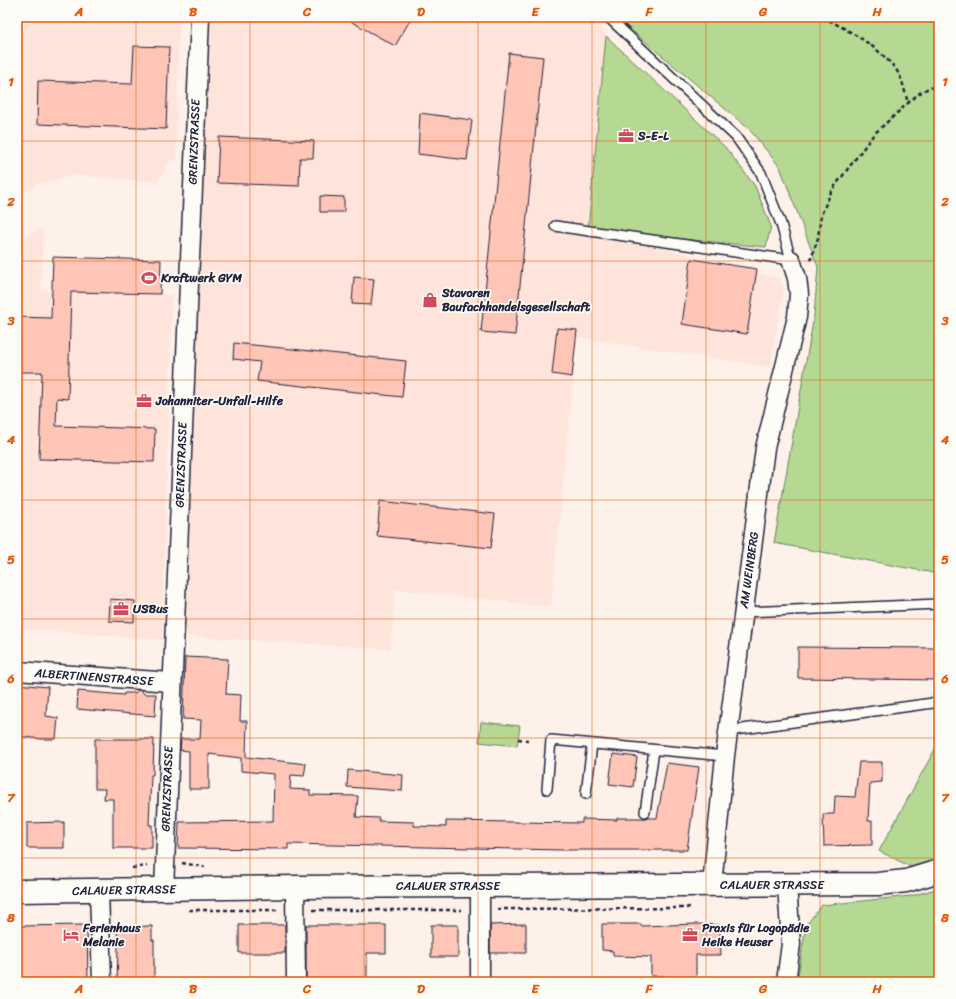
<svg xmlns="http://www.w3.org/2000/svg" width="956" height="999" font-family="Sriracha,sans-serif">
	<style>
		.built { fill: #fee4da }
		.green { fill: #b5d993; stroke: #6c7e67 }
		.building { fill: #ffc5b6; stroke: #22223b }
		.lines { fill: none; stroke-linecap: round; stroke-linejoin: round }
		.service-casing { stroke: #22223b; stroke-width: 12 }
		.minor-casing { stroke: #22223b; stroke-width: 21 }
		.tertiary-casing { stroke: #22223b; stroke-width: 25 }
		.path { stroke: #22223b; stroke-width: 2.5; stroke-dasharray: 4 3; stroke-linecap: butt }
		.service { stroke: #fdfcf7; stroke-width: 9 }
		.minor { stroke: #fdfcf7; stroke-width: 18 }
		.tertiary { stroke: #fdfcf7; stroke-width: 22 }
		.grid { fill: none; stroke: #e8590c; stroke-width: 1; stroke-opacity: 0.55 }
		.labels { text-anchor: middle; stroke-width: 3.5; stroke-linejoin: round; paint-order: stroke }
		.poi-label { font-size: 12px; font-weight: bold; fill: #22223b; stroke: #fdfcf7; text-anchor: start }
		.street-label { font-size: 12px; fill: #22223b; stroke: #fdfcf7 }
		.neatline { fill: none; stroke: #e8590c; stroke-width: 1.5 }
		.grid-label { font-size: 13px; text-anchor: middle; font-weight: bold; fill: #e8590c }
	</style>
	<rect width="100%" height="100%" fill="#fdf1ea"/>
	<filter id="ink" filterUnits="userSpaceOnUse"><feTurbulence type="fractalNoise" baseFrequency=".025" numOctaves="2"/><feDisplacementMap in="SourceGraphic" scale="8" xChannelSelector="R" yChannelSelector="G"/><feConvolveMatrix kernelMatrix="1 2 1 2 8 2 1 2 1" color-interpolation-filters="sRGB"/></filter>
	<g filter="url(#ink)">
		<path class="built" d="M17,17H179L176,160L169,161L158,182L74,175L37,184L17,197Z
			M207,17H594L606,36L588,230L779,278L784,289L770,367L577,337L551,607L395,589L390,649L185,636Z
			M39,229L43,230L41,291L172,295L162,640L17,628V243Z"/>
		<path class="green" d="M616,17H939V574L774,543L814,316L818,267L780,167L749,129Z
			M606,36L725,147L755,186L771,226L766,247L588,230Z
			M481,722L520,726L517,746L479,742Z
			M939,742V859L911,867L879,851Z
			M939,888V982H797L806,925L822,905L911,896Z"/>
		<path class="building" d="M343,17H412L395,46Z
			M134,46L169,47L166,129L37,124L38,81L132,84Z
			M509,53L543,57L515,335L481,332Z
			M420,113L472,120L467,160L418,154Z
			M219,137L314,141L313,158H300L299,186L217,183Z
			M320,196L344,197V212H320Z
			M53,257L161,260L160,294L71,292L68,399L57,398L56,426L155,429L154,462L39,459L42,372H17V317L51,318Z
			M691,259L757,269L747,334L682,324Z
			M354,277L374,279L371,305L352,304Z
			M557,328L577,330L572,377L552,374Z
			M234,343L406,361L402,397L257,381L260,362L233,359Z
			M380,501L495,514L491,548L377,536Z
			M110,599L135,601L134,622L109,621Z
			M798,647L939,648V680L798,678Z
			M185,657L228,659L226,694L241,695L240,721H247L246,757L306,764L304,776L291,775L290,789L310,790V795L358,796L356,817L379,818V821L414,822V826L446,827V821L582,823V819L617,820V818H657L667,763L699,767L687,850H562L288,844V849L178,848L179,822L273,821L274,774L241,771V758L209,754V789H189V751L180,750L181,739H200L201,720L183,719Z
			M17,684L48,687L46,716L58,718L56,739H41L17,736Z
			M138,690H141L144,694H156L155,716L77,709L78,691L124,695V693H135Z
			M95,739H154L153,775H151L149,825H152V848H113V799H104L105,789H95Z
			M613,754L637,757L633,787L609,784Z
			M859,762H882V782L870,783L868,821H872V845L824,846L823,814H834L835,796L855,797Z
			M348,770L403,775L402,791L347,787Z
			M64,822V848H27V823Z
			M526,924V953H490V925Z
			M602,924H641V926L696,924L720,925L721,955H696V982H666L665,976H651V957L613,956V951L602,950Z
			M87,925L88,982H17V926Z
			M239,925H285V953H239Z
			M306,925H386V953H367V982H306Z
			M431,925H458V957H431Z
			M152,926V940H154V982H117L118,950L117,927Z"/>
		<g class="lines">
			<defs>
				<path id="service" d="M555,226L791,260L781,224L761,173L736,137L608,17
					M744,612L939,604
					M728,731L933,703L939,698
					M547,789L551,740L725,756
					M586,794L592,744
					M645,812L654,750"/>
				<path id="minor" d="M17,671L171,682
					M712,885L725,756L765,448L797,317L799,294L797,278L791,260
					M295,887L296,982
					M164,890L200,17
					M99,891L102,982
					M480,982V886
					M786,982L791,944L787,885"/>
				<path id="tertiary" d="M17,891L295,887L878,884L906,881L939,871"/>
			</defs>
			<use href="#service" class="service-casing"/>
			<use href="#minor" class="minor-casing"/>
			<use href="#tertiary" class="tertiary-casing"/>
			<path class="path" d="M823,17C849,31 879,46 897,71C903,80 905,93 908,103C916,96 928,84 939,88
				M809,259H811L818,238L821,215L832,190L874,134L908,103
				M518,739L528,740
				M182,863L205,867
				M132,868L147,866
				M497,909L686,908L692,906
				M189,910H278
				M313,910H462"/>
			<use href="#service" class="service"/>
			<use href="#minor" class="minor"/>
			<use href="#tertiary" class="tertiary"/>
		</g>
	</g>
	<path class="grid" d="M136,17V982M250,17V982M364,17V982M478,17V982M592,17V982M706,17V982M820,17V982M17,141H939M17,261H939M17,380H939M17,500H939M17,619H939M17,738H939M17,858H939"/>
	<defs>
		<symbol id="office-bare" viewBox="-9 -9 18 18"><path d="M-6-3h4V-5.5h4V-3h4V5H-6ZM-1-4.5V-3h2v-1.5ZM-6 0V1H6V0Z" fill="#d1495b" stroke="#fdfcf7" stroke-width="2.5" paint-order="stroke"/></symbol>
		<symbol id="stadium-bare" viewBox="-9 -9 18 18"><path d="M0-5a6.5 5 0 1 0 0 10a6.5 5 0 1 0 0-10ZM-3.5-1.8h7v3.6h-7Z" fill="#d1495b" stroke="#fdfcf7" stroke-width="2.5" paint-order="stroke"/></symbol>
		<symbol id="shop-bare" viewBox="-9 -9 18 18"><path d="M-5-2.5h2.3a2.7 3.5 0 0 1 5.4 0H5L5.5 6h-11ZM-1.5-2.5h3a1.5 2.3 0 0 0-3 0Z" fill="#d1495b" stroke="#fdfcf7" stroke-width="2.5" paint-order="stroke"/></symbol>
		<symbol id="hotel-bare" viewBox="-9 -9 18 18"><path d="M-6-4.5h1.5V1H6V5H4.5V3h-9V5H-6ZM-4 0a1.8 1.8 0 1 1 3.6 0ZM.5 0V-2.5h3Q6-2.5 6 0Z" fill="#d1495b" stroke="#fdfcf7" stroke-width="2.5" paint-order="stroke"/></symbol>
	</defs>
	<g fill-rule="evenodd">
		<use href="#office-bare" x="615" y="125" width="22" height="22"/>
		<use href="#stadium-bare" x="138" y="267" width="22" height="22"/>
		<use href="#shop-bare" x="419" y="289" width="22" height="22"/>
		<use href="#office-bare" x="133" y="390" width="22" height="22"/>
		<use href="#office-bare" x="110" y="598" width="22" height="22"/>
		<use href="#hotel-bare" x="60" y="924" width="22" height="22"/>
		<use href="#office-bare" x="679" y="924" width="22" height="22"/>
	</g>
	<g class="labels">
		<g class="poi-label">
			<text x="638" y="140">S-E-L</text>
			<text x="161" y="282">Kraftwerk GYM</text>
			<text x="442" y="297">Stavoren<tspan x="442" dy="14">Baufachhandelsgesellschaft</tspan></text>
			<text x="156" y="405">Johanniter-Unfall-Hilfe</text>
			<text x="133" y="613">USBus</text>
			<text x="83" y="932">Ferienhaus<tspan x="83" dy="14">Melanie</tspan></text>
			<text x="702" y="932">Praxis für Logopädie<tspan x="702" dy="14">Heike Heuser</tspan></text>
		</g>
		<g class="street-label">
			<text transform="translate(194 142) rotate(-88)" y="4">GRENZSTRASSE</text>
			<text transform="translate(181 465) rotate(-88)" y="4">GRENZSTRASSE</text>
			<text transform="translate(749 570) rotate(-82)" y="4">AM WEINBERG</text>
			<text transform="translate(94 677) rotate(4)" y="4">ALBERTINENSTRASSE</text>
			<text transform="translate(167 789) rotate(-88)" y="4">GRENZSTRASSE</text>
			<text x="772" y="889">CALAUER STRASSE</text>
			<text x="448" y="890">CALAUER STRASSE</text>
			<text transform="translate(124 890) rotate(-1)" y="4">CALAUER STRASSE</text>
		</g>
	</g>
	<rect width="956" height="999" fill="none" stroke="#fdfcf7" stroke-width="44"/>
	<rect x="22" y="22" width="912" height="955" class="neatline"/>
	<g class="grid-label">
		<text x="79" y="16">A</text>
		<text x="193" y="16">B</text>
		<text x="307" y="16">C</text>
		<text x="421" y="16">D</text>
		<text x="535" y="16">E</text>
		<text x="649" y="16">F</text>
		<text x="763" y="16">G</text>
		<text x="877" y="16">H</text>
		<text x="11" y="86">1</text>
		<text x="945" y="86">1</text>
		<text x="11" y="206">2</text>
		<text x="945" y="206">2</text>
		<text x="11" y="325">3</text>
		<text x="945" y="325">3</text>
		<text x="11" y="444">4</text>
		<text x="945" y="444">4</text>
		<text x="11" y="564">5</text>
		<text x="945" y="564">5</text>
		<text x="11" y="683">6</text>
		<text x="945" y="683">6</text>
		<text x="11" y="802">7</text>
		<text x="945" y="802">7</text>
		<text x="11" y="922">8</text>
		<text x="945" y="922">8</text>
		<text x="79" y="993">A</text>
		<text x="193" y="993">B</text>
		<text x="307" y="993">C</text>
		<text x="421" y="993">D</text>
		<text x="535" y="993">E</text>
		<text x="649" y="993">F</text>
		<text x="763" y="993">G</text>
		<text x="877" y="993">H</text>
	</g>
</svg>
